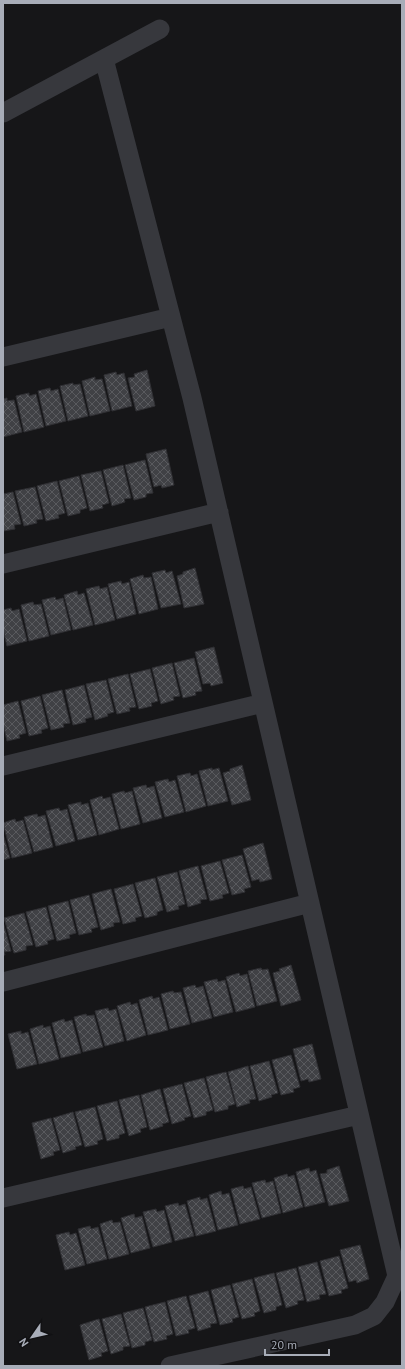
<svg xmlns="http://www.w3.org/2000/svg" width="405" height="1369" font-family="'PT Sans',sans-serif">
	<style>
		.building { fill: url(#building-cross-hatch); stroke: #303034 }
		.lines { fill: none; stroke-linecap: round; stroke-linejoin: round }
		.street { stroke: #37383d; stroke-width: 19 }
	</style>
	<defs>
		<pattern id="building-cross-hatch" width="8" height="8" patternUnits="userSpaceOnUse"><rect width="8" height="8" fill="#404145"/><path d="M0 0l8 8M0 8l8-8" fill="none" stroke="#595a5e"/></pattern>
	</defs>
	<rect width="100%" height="100%" fill="#161618"/>
	<path class="building" d="M147,370L155,406L136,411L128,378L135,377L134,374Z
		M116,372L117,375L124,373L132,406L112,411L104,375Z
		M95,377V380L102,379L110,411L90,416L82,381Z
		M73,383V385L80,384L88,416L68,421L60,386Z
		M50,388L51,391L58,389L66,421L46,426L38,391Z
		M29,393V396L36,394L44,427L24,432L16,396Z
		M7,398V401L14,400L22,432L3,437V399Z
		M166,449L174,485L162,488L161,485L154,487L146,454Z
		M145,460L153,493L146,494V497L134,500L125,465Z
		M123,465L131,498L124,499L125,502L112,506L103,470Z
		M101,471L109,503L102,505L103,508L90,511L81,475Z
		M79,476L87,508L80,510V513L68,516L59,481Z
		M57,481L65,513L58,515L59,518L46,521L37,486Z
		M35,487L43,519L36,520L37,523L24,526L15,491Z
		M13,492L21,524L14,525L15,529L3,531V494Z
		M195,568L204,604L184,608L177,576L183,574V572Z
		M165,570L166,573L172,571L181,604L161,608L152,573Z
		M143,575L144,578L151,577L158,609L139,614L130,579Z
		M121,581L122,584L129,582L136,614L117,619L108,584Z
		M99,586L100,589L107,587L115,620L95,625L86,589Z
		M77,591L78,595L84,593L93,625L73,630L64,595Z
		M55,597L56,600L63,598L71,630L51,635L42,600Z
		M33,602L34,605L41,604L49,636L29,641L21,605Z
		M11,608L12,611L19,609L27,641L7,646L3,629V610Z
		M214,647L223,683L211,686L210,683L203,684L195,652Z
		M194,658L202,691L195,692L196,695L183,698L174,663Z
		M172,663L180,696L173,697L174,700L161,704L152,668Z
		M150,669L158,701L151,703L152,706L139,709L130,674Z
		M128,674L136,707L129,708L130,711L117,714L108,679Z
		M106,680L114,712L107,714L108,716L95,720L86,684Z
		M84,685L92,717L85,719L86,722L73,725L65,690Z
		M62,690L70,723L63,724L64,727L51,730L42,695Z
		M40,696L48,728L41,730L42,733L29,736L21,701Z
		M18,701L26,733L19,735L20,738L7,741L3,723V705Z
		M242,765L251,800L232,805L223,773L230,771V769Z
		M212,768V770L219,768L228,801L208,806L199,771Z
		M190,773L191,776L197,774L206,806L186,812L177,776Z
		M168,779L169,782L175,780L184,812L165,817L155,782Z
		M146,785L147,788L154,786L162,818L143,823L133,788Z
		M124,791L125,793L132,791L140,824L121,829L112,794Z
		M102,796L103,799L110,797L119,829L99,835L90,800Z
		M81,802V805L88,803L97,835L78,840L68,805Z
		M59,808L60,811L67,809L75,841L56,846L46,811Z
		M37,814L38,817L45,815L53,847L34,852L24,817Z
		M15,819L16,822L23,820L32,853L12,858L3,823Z
		M3,834L10,858L3,860Z
		M263,843L272,879L260,882L259,879L252,881L243,849Z
		M242,855L251,887L244,889L245,892L232,895L222,860Z
		M220,861L229,893L222,895L223,898L210,901L201,866Z
		M198,866L207,899L200,900L201,903L188,907L179,871Z
		M177,872L185,904L178,906L179,909L167,912L157,877Z
		M155,878L163,910L157,912V915L145,918L135,883Z
		M133,884L142,916L135,918L136,921L123,924L114,889Z
		M111,889L120,922L113,923L114,926L101,930L92,894Z
		M89,895L98,927L91,929L92,932L79,935L70,900Z
		M68,901L76,933L69,935L70,938L57,941L48,906Z
		M46,907L54,939L47,941L48,944L36,947L26,912Z
		M24,913L33,945L26,946V950L14,953L4,918Z
		M3,922L11,951L4,952L5,955H3Z
		M291,965L301,1000L281,1006L273,973L280,971L279,969Z
		M261,968L262,970L268,969L277,1001L257,1006L248,971Z
		M239,973L240,976L247,974L255,1007L236,1012L226,977Z
		M217,979L218,982L225,980L233,1012L214,1017L204,982Z
		M195,985L196,988L203,986L212,1018L192,1023L183,988Z
		M173,991L174,993L181,992L190,1024L170,1029L161,994Z
		M152,996L153,999L159,997L168,1030L148,1035L139,1000Z
		M130,1002L131,1005L137,1003L146,1035L127,1041L117,1006Z
		M108,1008L109,1011L116,1009L124,1041L105,1046L95,1011Z
		M86,1014L87,1016L94,1015L103,1047L83,1052L74,1017Z
		M64,1019L65,1022L72,1020L81,1053L61,1058L52,1023Z
		M43,1025V1028L50,1026L59,1059L39,1064L30,1029Z
		M21,1031V1034L28,1032L37,1064L17,1069L8,1034Z
		M312,1044L321,1079L309,1082L308,1079L301,1081L293,1049Z
		M291,1055L300,1087L293,1089L294,1092L281,1095L272,1060Z
		M269,1061L278,1093L271,1095L272,1097L259,1101L250,1066Z
		M248,1066L256,1099L249,1100L250,1103L237,1107L228,1072Z
		M226,1072L235,1104L228,1106V1109L215,1112L206,1077Z
		M204,1078L213,1110L206,1112V1115L194,1118L184,1083Z
		M182,1084L191,1116L184,1118L185,1120L172,1124L163,1089Z
		M160,1089L169,1122L162,1124L163,1126L150,1130L141,1095Z
		M139,1095L147,1127L140,1129L141,1132L129,1136L119,1100Z
		M117,1101L125,1133L119,1135V1138L107,1141L97,1106Z
		M95,1107L103,1139L97,1141L98,1144L85,1147L75,1112Z
		M73,1112L82,1145L75,1147L76,1149L63,1153L53,1118Z
		M51,1118L60,1150L53,1152L54,1155L41,1159L32,1123Z
		M339,1166L349,1201L329,1206L320,1174L327,1173V1170Z
		M309,1168L310,1172L316,1170L325,1202L305,1207L296,1172Z
		M287,1174L288,1177L294,1175L303,1207L283,1213L274,1178Z
		M265,1180L266,1183L273,1181L281,1213L262,1218L252,1183Z
		M243,1186L244,1189L251,1187L260,1219L240,1224L231,1189Z
		M221,1191L222,1195L229,1193L238,1225L218,1230L209,1195Z
		M200,1197V1200L207,1198L216,1231L196,1236L187,1201Z
		M178,1203L179,1206L185,1204L194,1236L175,1241L165,1206Z
		M156,1209L157,1212L164,1210L172,1242L153,1247L143,1212Z
		M134,1214L135,1218L142,1216L150,1248L131,1253L121,1218Z
		M112,1220L113,1223L120,1222L129,1254L109,1259L100,1224Z
		M90,1226L91,1229L98,1227L107,1259L87,1264L78,1229Z
		M69,1232L70,1235L76,1233L85,1265L65,1270L56,1235Z
		M360,1245L369,1279L357,1283L356,1280L349,1282L340,1250Z
		M339,1256L348,1288L341,1290L342,1293L329,1296L320,1261Z
		M317,1262L326,1294L319,1295L320,1299L307,1302L298,1267Z
		M296,1268L304,1300L297,1301L298,1304L286,1308L276,1273Z
		M274,1273L282,1305L276,1307V1310L264,1313L254,1278Z
		M252,1279L260,1311L254,1313L255,1316L242,1319L232,1284Z
		M230,1285L239,1317L232,1319L233,1322L220,1325L211,1290Z
		M208,1291L217,1323L210,1324L211,1327L198,1331L189,1296Z
		M186,1296L195,1328L188,1330L189,1333L176,1336L167,1301Z
		M165,1302L173,1334L166,1336L167,1339L154,1342L145,1307Z
		M143,1308L152,1340L145,1342V1345L132,1348L123,1313Z
		M121,1314L130,1346L123,1347V1350L111,1354L102,1319Z
		M99,1319L108,1351L101,1353L102,1356L89,1360L80,1325Z"/>
	<g class="lines">
		<path class="street" d="M104,59L192,398L397,1276L385,1302L374,1316L355,1325L170,1366
			M3,113L160,29
			M3,357L171,317
			M3,564L219,512
			M3,766L263,703
			M3,982L310,903
			M3,1198L359,1115"/>
	</g>
	<rect width="405" height="1369" fill="none" stroke="#a8adb8" stroke-width="8"/>
	<g transform="translate(32 1337) rotate(236)" stroke="#111113" stroke-width="3" paint-order="stroke">
	<path d="M0-3L7 15L0 10L-7 15Z" fill="#a8adb8"/>
	<text y="-6" font-size="11" font-weight="bold" text-anchor="middle" fill="#a8adb8">N</text>
	</g>
	<path d="M265 1349v6h64v-6" fill="none" stroke="#a8adb8" stroke-width="2"/>
	<text x="271" y="1349" font-size="12" fill="#a8adb8" stroke="#111113" stroke-width="3" paint-order="stroke">20 m</text>
</svg>
